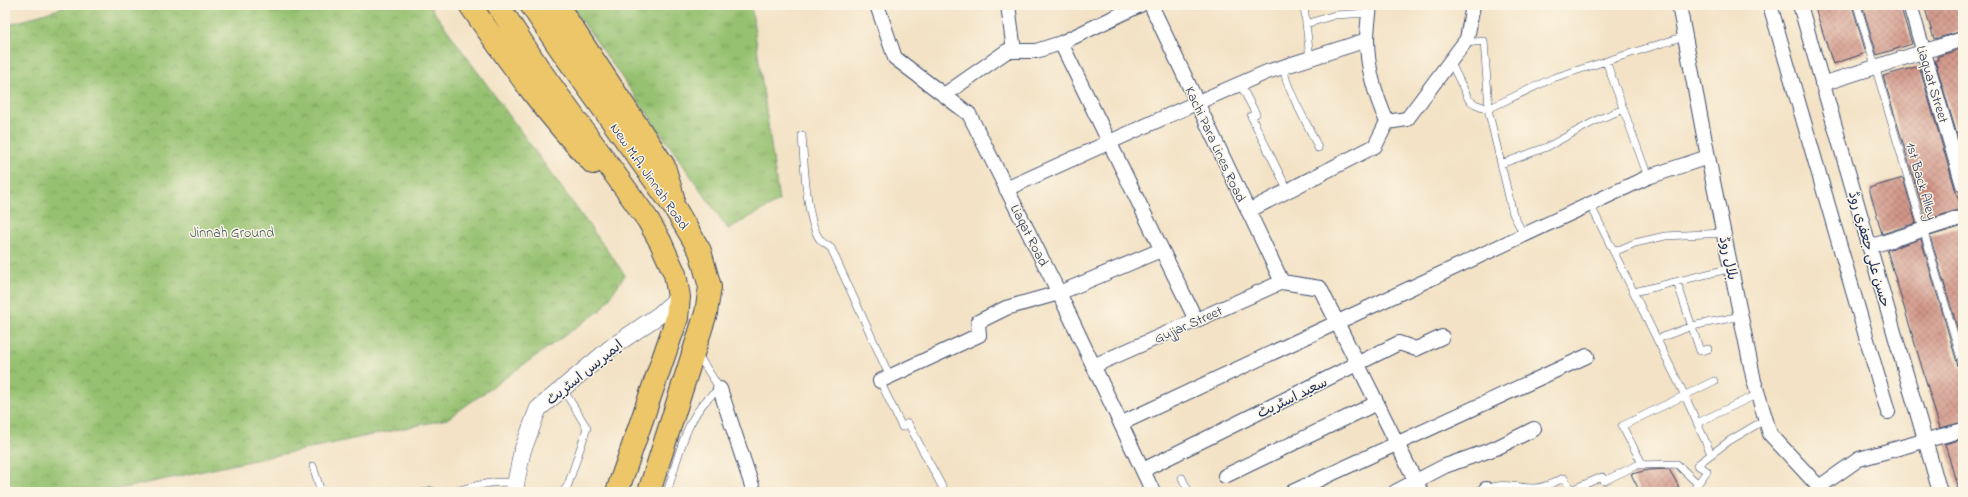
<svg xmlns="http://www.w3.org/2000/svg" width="1968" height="497" font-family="'Indie Flower','Playpen Sans Arabic',sans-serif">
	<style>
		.grass { fill: url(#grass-tufts); stroke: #587866 }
		.park { fill: url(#park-crowns); stroke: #587866 }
		.building { fill: url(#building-cross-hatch) }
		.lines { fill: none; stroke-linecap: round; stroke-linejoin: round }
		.service-casing { stroke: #3b4a6d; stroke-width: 8 }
		.minor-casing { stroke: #3b4a6d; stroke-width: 16 }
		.tertiary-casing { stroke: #3b4a6d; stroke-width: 18 }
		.primary-casing { stroke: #3b4a6d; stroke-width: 24 }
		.service { stroke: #fff; stroke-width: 7 }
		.minor { stroke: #fff; stroke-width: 14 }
		.tertiary { stroke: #fff; stroke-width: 17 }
		.primary { stroke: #ecc669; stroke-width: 22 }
		.labels { text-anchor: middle; stroke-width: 3; stroke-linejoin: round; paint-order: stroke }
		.street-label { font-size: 14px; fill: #1b2f5e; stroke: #fcf5e5 }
		.park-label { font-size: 14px; fill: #405b63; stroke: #fcf5e5 }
	</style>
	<defs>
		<pattern id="grass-tufts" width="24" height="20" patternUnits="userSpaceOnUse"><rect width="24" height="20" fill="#95c16f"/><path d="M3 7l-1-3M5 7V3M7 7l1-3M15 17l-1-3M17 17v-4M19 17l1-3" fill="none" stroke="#799d5e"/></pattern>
		<pattern id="park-crowns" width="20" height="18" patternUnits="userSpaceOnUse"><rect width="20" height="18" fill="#95c16f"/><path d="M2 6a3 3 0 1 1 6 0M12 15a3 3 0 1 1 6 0" fill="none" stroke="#799d5e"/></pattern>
		<pattern id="building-cross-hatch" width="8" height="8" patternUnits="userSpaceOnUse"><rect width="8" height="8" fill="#d29688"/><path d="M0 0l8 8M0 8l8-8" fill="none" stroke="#aa7b72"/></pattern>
	</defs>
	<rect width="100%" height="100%" fill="#fcf5e5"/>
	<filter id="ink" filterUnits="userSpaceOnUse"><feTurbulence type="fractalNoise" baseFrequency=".025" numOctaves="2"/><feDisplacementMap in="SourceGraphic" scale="8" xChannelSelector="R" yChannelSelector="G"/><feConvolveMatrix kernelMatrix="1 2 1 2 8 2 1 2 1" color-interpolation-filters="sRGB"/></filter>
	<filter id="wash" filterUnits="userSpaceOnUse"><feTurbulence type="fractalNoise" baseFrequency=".012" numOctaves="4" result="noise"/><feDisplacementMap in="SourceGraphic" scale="16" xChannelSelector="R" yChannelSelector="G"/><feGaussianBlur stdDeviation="0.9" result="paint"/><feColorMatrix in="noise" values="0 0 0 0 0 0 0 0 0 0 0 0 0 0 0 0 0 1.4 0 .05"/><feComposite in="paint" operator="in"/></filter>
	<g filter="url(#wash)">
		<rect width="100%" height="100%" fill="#f3e2c5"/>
		<path class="grass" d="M571,5H751L779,201L728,229Z"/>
		<path class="park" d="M71,5H429L625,275L602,309L447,419L105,492H5V26Z"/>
		<g id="blocks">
			<path class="building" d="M1814,5H1852L1866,53L1833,64Z
				M1862,5H1900L1912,44L1877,55Z
				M1924,5H1963V31L1934,39Z
				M1963,48V155L1935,61L1938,60L1937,57L1939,56Z
				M1919,66L1961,209L1926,220L1883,76Z
				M1903,178L1916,223L1882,234L1869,188Z
				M1963,226V347L1930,236Z
				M1921,239L1958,366L1963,370V422L1940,428L1887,250Z
				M1963,439V492H1959L1945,444Z
				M1669,469L1679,487L1670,492H1640L1631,474L1649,470Z"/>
		</g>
	</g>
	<g filter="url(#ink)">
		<use href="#blocks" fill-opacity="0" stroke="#3b4a6d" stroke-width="1"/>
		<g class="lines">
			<defs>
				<path id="service" d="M1304,5L1310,59
					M1857,5L1963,365
					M1306,24L1335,15L1369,13
					M1465,43L1484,41L1489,108
					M1606,61L1648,177
					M1451,63L1469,100L1475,104L1488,109L1553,78L1685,36
					M1283,67C1289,97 1307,120 1318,148
					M1240,84L1256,114L1251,116L1288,191
					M1488,109L1513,214L1524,235
					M802,135C804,159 806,224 821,241C824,243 828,246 831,248L890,377
					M1501,164L1547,147L1599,119L1624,109
					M1590,204L1685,396L1711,454
					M1614,252L1635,243L1665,236L1724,233
					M1677,282L1700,351L1708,349
					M1634,292L1732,268
					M1657,339L1692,326L1741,316
					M880,381L902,427L908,423L945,492
					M563,389L587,428L568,485L563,492
					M1697,423L1758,394
					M1643,465L1622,426L1714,381
					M313,466L321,492
					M1182,478L1189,492
					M1484,490C1504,481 1514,488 1534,488C1544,488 1555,482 1564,478L1571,490L1602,477L1604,481L1637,465L1677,464L1698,484
					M424,492L431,490L435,492
					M453,492C475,486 492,480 516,483
					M667,492C679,457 686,410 720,389L698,355
					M1692,492L1707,471L1697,465L1729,441L1766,419"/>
				<path id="minor" d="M877,5L895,58L969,114L1059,293L1153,492
					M1008,5L1014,51
					M1151,5L1282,282
					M1370,5C1369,16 1367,28 1367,40C1367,67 1376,97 1387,122
					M1679,5L1708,157L1754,381L1770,434L1819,487L1820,492
					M1770,5L1888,412
					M1800,5L1940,492
					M1910,5L1963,185
					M1061,43L1196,320
					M1822,84L1963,39
					M944,95L1007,51H1036L1061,43L1140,5
					M1387,122L1407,119L1467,39L1473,5
					M1006,189L1196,103L1267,72L1367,40
					M1248,211L1375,146L1387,122
					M1869,247L1963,217
					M1282,282L1320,288L1421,492
					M1093,366L1282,282
					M880,381L979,335L978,322L1006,308L1059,293L1161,250
					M720,389L754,492
					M1122,423L1648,177L1708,157
					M1143,470L1399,343L1416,349L1442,337
					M1225,476L1377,403
					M1819,487L1859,459L1963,430
					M1486,489V492
					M1292,492L1587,356
					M1395,492L1445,466L1496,448L1534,429"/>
				<path id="tertiary" d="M514,492L522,452L538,409L612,347L659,315L679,297"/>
				<path id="primary" d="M470,5C509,61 546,114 593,163
					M498,5L539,69L648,220L660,241L675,274L679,297L677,318L617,492
					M531,5L564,54L676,210L700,251L710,287L706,313L649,492
					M557,5L664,166L673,197"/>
			</defs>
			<use href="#service" class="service-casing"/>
			<use href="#minor" class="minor-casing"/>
			<use href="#tertiary" class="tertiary-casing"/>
			<use href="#primary" class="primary-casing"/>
			<use href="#service" class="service"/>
			<use href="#minor" class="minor"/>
			<use href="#tertiary" class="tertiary"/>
			<use href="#primary" class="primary"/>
		</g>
	</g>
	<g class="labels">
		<g class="street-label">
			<text transform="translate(1933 84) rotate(73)" y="5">Liaquat Street</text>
			<text transform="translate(1216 144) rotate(65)" y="5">Kachi Para Lines Road</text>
			<text transform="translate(650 176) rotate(55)" y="5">New M.A. Jinnah Road</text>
			<text transform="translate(1922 181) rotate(74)" y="5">1st Back Alley</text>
			<text transform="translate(1030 235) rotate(63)" y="5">Liaqat Road</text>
			<text transform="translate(1870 249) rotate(74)" y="5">حسن علی جعفری روڈ</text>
			<text transform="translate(1729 258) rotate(78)" y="5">بلال روڈ</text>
			<text transform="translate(1188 324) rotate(-24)" y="5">Gujjar Street</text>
			<text transform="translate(584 372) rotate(-39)" y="5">ایمپریس اسٹریٹ</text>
			<text transform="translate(1292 397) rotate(-26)" y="5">سعید اسٹریٹ</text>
		</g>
		<g class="park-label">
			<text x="232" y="237">Jinnah Ground</text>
		</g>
	</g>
	<rect width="1968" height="497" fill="none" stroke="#fcf5e5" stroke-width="20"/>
</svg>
